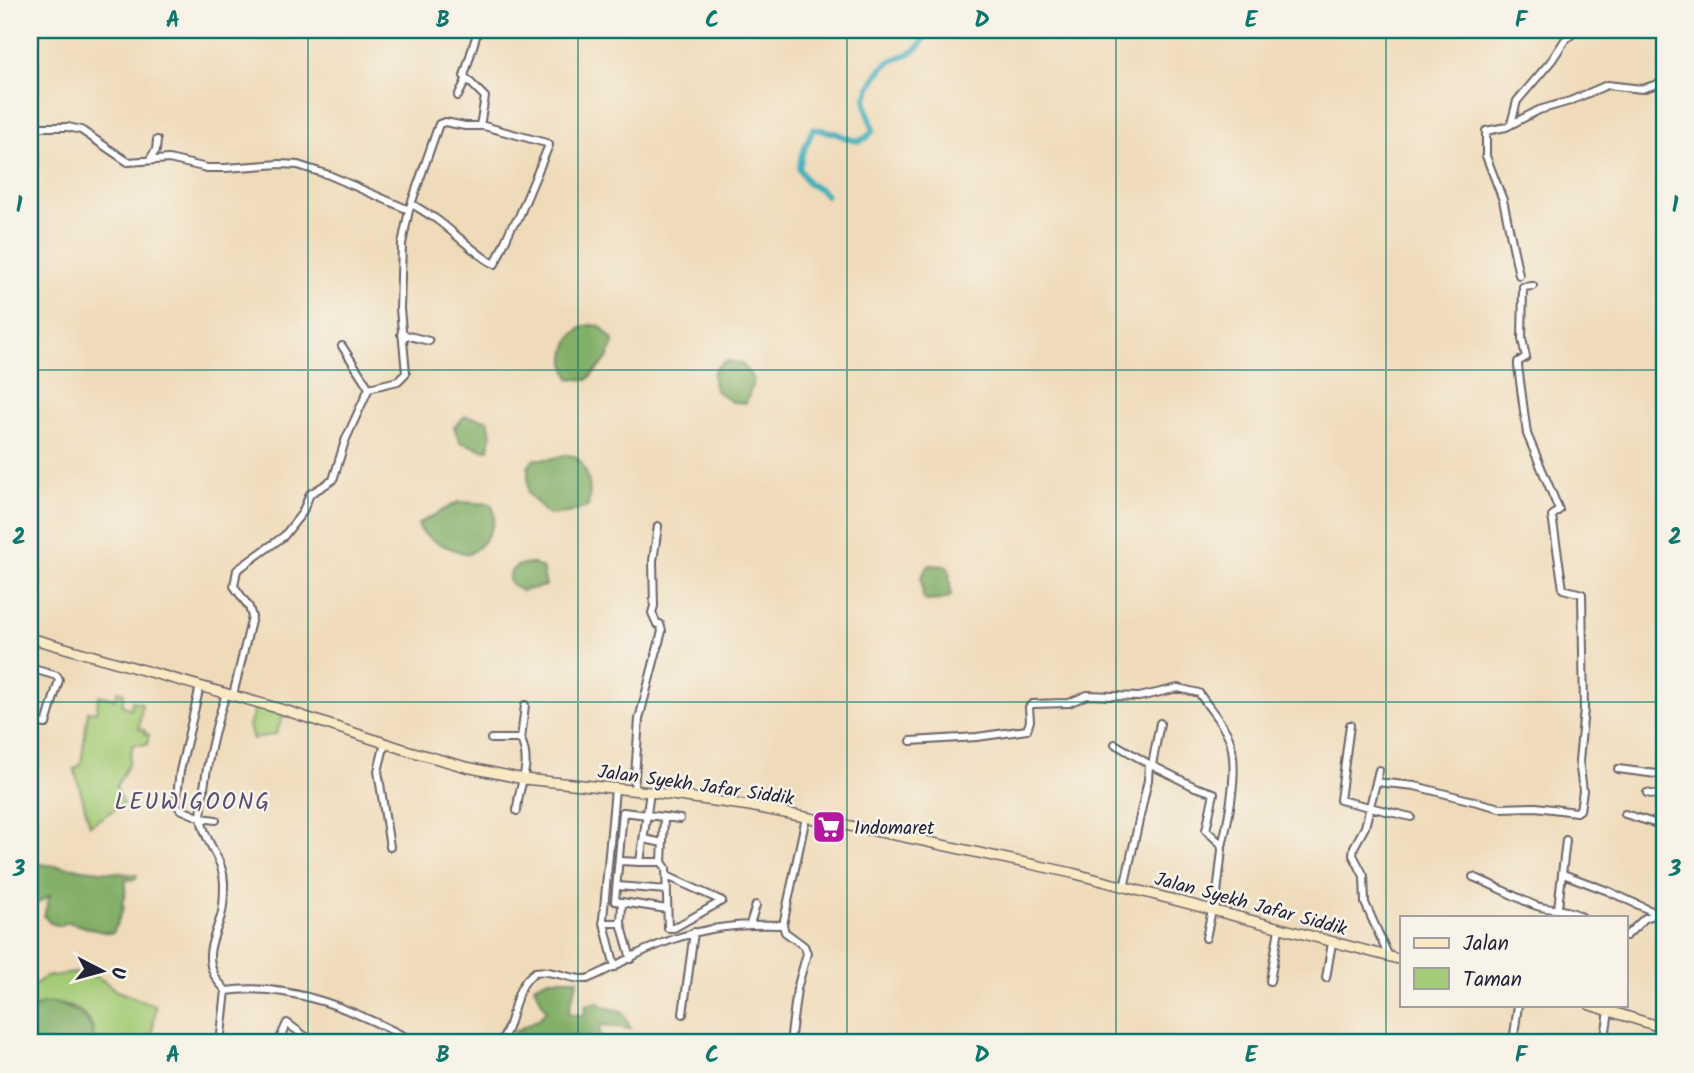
<svg xmlns="http://www.w3.org/2000/svg" width="1694" height="1073" font-family="Kalam,sans-serif">
	<style>
		.green { fill: #a4cb76; stroke: #637658; stroke-width: 2 }
		.forest { fill: #83af67; stroke: #526851; stroke-width: 2 }
		.lines { fill: none; stroke-linecap: round; stroke-linejoin: round }
		.canal { stroke: #3faebb; stroke-width: 6 }
		.minor-casing { stroke: #6a6367; stroke-width: 10 }
		.secondary-casing { stroke: #6a6367; stroke-width: 12 }
		.minor { stroke: #fff; stroke-width: 6 }
		.secondary { stroke: #f8e8c3; stroke-width: 9 }
		.grid { fill: none; stroke: #0f766e; stroke-width: 2; stroke-opacity: 0.55 }
		.labels { text-anchor: middle; stroke-width: 5; stroke-linejoin: round; paint-order: stroke }
		.street-label { font-size: 19px; fill: #22223b; stroke: #f7f3e8 }
		.poi-label { font-size: 19px; fill: #22223b; stroke: #f7f3e8; text-anchor: start }
		.quarter-label { font-size: 23px; letter-spacing: 2px; fill: #5a4b70; stroke: #f7f3e8 }
		.neatline { fill: none; stroke: #0f766e; stroke-width: 2.5 }
		.grid-label { font-size: 23px; text-anchor: middle; font-weight: bold; fill: #0f766e }
	</style>
	<rect width="100%" height="100%" fill="#f7f3e8"/>
	<filter id="ink" filterUnits="userSpaceOnUse"><feTurbulence type="fractalNoise" baseFrequency=".0143" numOctaves="2"/><feDisplacementMap in="SourceGraphic" scale="14" xChannelSelector="R" yChannelSelector="G"/><feConvolveMatrix kernelMatrix="1 2 1 2 8 2 1 2 1" color-interpolation-filters="sRGB"/></filter>
	<filter id="wash" filterUnits="userSpaceOnUse"><feTurbulence type="fractalNoise" baseFrequency=".00686" numOctaves="4" result="noise"/><feDisplacementMap in="SourceGraphic" scale="28" xChannelSelector="R" yChannelSelector="G"/><feGaussianBlur stdDeviation="1.57" result="paint"/><feColorMatrix in="noise" values="0 0 0 0 0 0 0 0 0 0 0 0 0 0 0 0 0 1.4 0 .05"/><feComposite in="paint" operator="in"/></filter>
	<g filter="url(#wash)">
		<rect width="100%" height="100%" fill="#efdbba"/>
		<path class="green" d="M118,691L124,693L122,705L131,709L132,701L142,703L139,729L145,730V734H149L147,745L133,744L128,765L116,787L123,804L90,825L74,768L81,765L88,711L96,712L99,695L115,699Z
			M256,705L284,714L276,734L253,739L249,726Z
			M75,973L98,977L117,991L156,1006L151,1043H93C99,1008 56,996 30,1009V987L46,977Z"/>
		<path class="forest" d="M590,325L600,326L613,340C611,360 600,366 587,380L570,378C559,359 567,330 590,325Z
			M727,361L742,364L754,380L746,403L732,402L715,390C711,374 711,369 727,361Z
			M465,416L488,420L491,433L489,450H484L460,442L454,427Z
			M565,455L575,456C589,469 592,489 588,507L568,513L548,515L528,493V467L534,459H550Z
			M458,502L490,504C503,518 483,548 468,554C453,550 421,539 418,524Z
			M533,564L542,568L546,586L521,591L509,582C507,567 521,563 533,564Z
			M929,565L945,566L949,569L951,596L941,600L926,601L923,597L921,577Z
			M30,863L137,875L136,879L126,880L125,897L122,905L124,907L113,933C97,933 83,925 66,922L60,926L50,923L44,916L50,895L30,908Z
			M549,979H578L568,1013L584,1016L586,1005L597,1002L604,1007L622,1011L631,1029L600,1025V1038L621,1043H511L514,1032L539,1019L546,1011L534,986Z
			M55,1003C74,1009 97,1019 92,1043H30V1011L42,1004Z"/>
		<g class="lines">
			<path class="canal" d="M826,195L820,189L809,184L799,169L802,154L813,129C821,130 830,131 837,134C852,140 862,147 873,130C871,120 864,106 866,97C870,85 880,67 891,61C908,52 922,55 925,30"/>
		</g>
	</g>
	<g filter="url(#ink)">
		<g class="lines">
			<defs>
				<path id="minor" d="M478,30L464,76L485,97L480,126
					M458,96L466,80
					M1511,124L1517,101L1552,60L1565,40L1577,30
					M30,127H68L81,130L128,162L169,159L207,168H225L280,164L298,165L329,175L409,210
					M150,159L156,150L157,140
					M1519,275L1503,200L1486,156V131L1506,127L1539,110L1570,101L1607,85L1642,89L1664,82
					M401,334L429,341
					M342,346L369,388
					M30,668L57,676L59,680L46,724L30,722
					M200,686L180,771L176,804L180,809L201,818C205,845 224,858 224,884C224,894 224,907 221,916C215,936 204,953 214,974C216,981 222,985 226,991L220,1043
					M233,695L252,617L249,607L234,586L237,570L284,536L302,513L310,494L333,480L345,441L369,388L398,381L406,373L400,309L402,244L409,210L439,124L445,122L465,126H484L546,143L549,145L518,219L512,226L495,264C485,262 449,228 436,219C428,214 420,209 412,204
					M1350,725L1340,800L1411,817
					M491,739H521C533,769 518,782 517,811
					M521,739L525,705
					M911,741L977,737L1027,730L1030,721L1029,707L1032,704L1069,703L1087,695L1139,697L1178,688L1199,693C1208,707 1223,723 1229,738C1240,767 1229,817 1222,846
					M385,743L378,771L390,847
					M1115,744L1149,764
					M1152,765L1160,723
					M1618,769L1664,775
					M1379,770L1365,827L1354,847L1353,855L1364,876L1365,903L1389,957
					M1376,782L1415,786L1500,808L1536,807L1576,812L1580,810L1583,791L1579,761L1584,709L1582,594L1563,589L1552,516L1559,510L1527,434L1518,366V362L1526,357L1522,339L1523,287L1533,286
					M634,791L639,719L662,631L660,624H657L652,613L654,606L653,561L658,526
					M650,792L640,862H662L666,868L668,928H674L722,901L667,876
					M1647,793L1664,797
					M1625,814L1664,826
					M216,820L201,818C204,775 212,735 226,694
					M644,839L663,843
					M620,861L640,862
					M662,862L664,818
					M1563,874L1608,891L1658,914
					M1473,877C1494,885 1513,896 1534,905C1548,911 1566,907 1582,917
					M617,886L667,890
					M1124,888L1148,780L1149,764L1195,787L1214,793L1206,830L1221,844L1222,850L1215,911
					M1558,908L1566,840
					M667,909L615,901L623,812L680,819
					M603,923H621L631,959
					M621,923L622,904
					M750,924L756,905
					M1626,936L1645,918L1664,912
					M1206,938L1212,910
					M615,967L603,919L615,789
					M1326,978L1332,943
					M1270,981L1279,929
					M226,991C292,981 360,1013 417,1043
					M683,1014L694,932
					M278,1043L287,1023L314,1043
					M500,1043C516,1022 511,989 535,972C552,969 570,980 587,979C608,971 626,959 646,950C693,929 731,923 783,925
					M790,1043L797,989L807,953L804,946L785,932L783,925L806,817
					M1513,1043L1518,1005
					M1604,1043L1609,1011"/>
				<path id="secondary" d="M30,638L284,710L406,750L466,767L524,779L650,792L750,806L905,837L1072,873L1402,960
					M1590,1005L1664,1028"/>
			</defs>
			<use href="#minor" class="minor-casing"/>
			<use href="#secondary" class="secondary-casing"/>
			<use href="#minor" class="minor"/>
			<use href="#secondary" class="secondary"/>
		</g>
	</g>
	<path class="grid" d="M308,30V1043M578,30V1043M847,30V1043M1116,30V1043M1386,30V1043M30,370H1664M30,702H1664"/>
	<defs>
		<symbol id="supermarket-square" viewBox="-11 -11 22 22"><rect x="-9" y="-9" width="18" height="18" rx="4" fill="#b5179e" stroke="#f7f3e8"/><path d="M-6-5.5h2.5l.6 2H6L4.5 2H-2.5L-4.4-4H-6ZM-1.5 3.2a1.3 1.3 0 1 0 .1 0ZM3 3.2a1.3 1.3 0 1 0 .1 0Z" fill="#fff"/></symbol>
	</defs>
	<g fill-rule="evenodd">
		<use href="#supermarket-square" x="810" y="808" width="38" height="38"/>
	</g>
	<g class="labels">
		<g class="street-label">
			<text transform="translate(696 784) rotate(8)" y="7">Jalan Syekh Jafar Siddik</text>
			<text transform="translate(1251 903) rotate(15)" y="7">Jalan Syekh Jafar Siddik</text>
		</g>
		<g class="poi-label">
			<text x="854" y="834">Indomaret</text>
		</g>
		<g class="quarter-label">
			<text x="193" y="809">LEUWIGOONG</text>
		</g>
	</g>
	<rect width="1694" height="1073" fill="none" stroke="#f7f3e8" stroke-width="77"/>
	<rect x="1400" y="916" width="228" height="91" fill="#f7f3e8" stroke="#a29fa3" stroke-width="2"/>
	<rect x="1414" y="938" width="35" height="10" fill="#f8e8c3" stroke="#a29fa3" stroke-width="2"/>
	<text x="1463" y="950" font-size="21" fill="#22223b">Jalan</text>
	<rect x="1414" y="968" width="35" height="21" fill="#a4cb76" stroke="#a29fa3" stroke-width="2"/>
	<text x="1463" y="986" font-size="21" fill="#22223b">Taman</text>
	<g transform="translate(102 971) rotate(96)" stroke="#f7f3e8" stroke-width="5" paint-order="stroke">
	<path d="M0-5L12 26L0 18L-12 26Z" fill="#22223b"/>
	<text y="-10" font-size="19" font-weight="bold" text-anchor="middle" fill="#22223b">U</text>
	</g>
	<rect x="38" y="38" width="1618" height="996" class="neatline"/>
	<g class="grid-label">
		<text x="173" y="27">A</text>
		<text x="443" y="27">B</text>
		<text x="712" y="27">C</text>
		<text x="982" y="27">D</text>
		<text x="1251" y="27">E</text>
		<text x="1521" y="27">F</text>
		<text x="19" y="212">1</text>
		<text x="1675" y="212">1</text>
		<text x="19" y="544">2</text>
		<text x="1675" y="544">2</text>
		<text x="19" y="876">3</text>
		<text x="1675" y="876">3</text>
		<text x="173" y="1062">A</text>
		<text x="443" y="1062">B</text>
		<text x="712" y="1062">C</text>
		<text x="982" y="1062">D</text>
		<text x="1251" y="1062">E</text>
		<text x="1521" y="1062">F</text>
	</g>
</svg>
